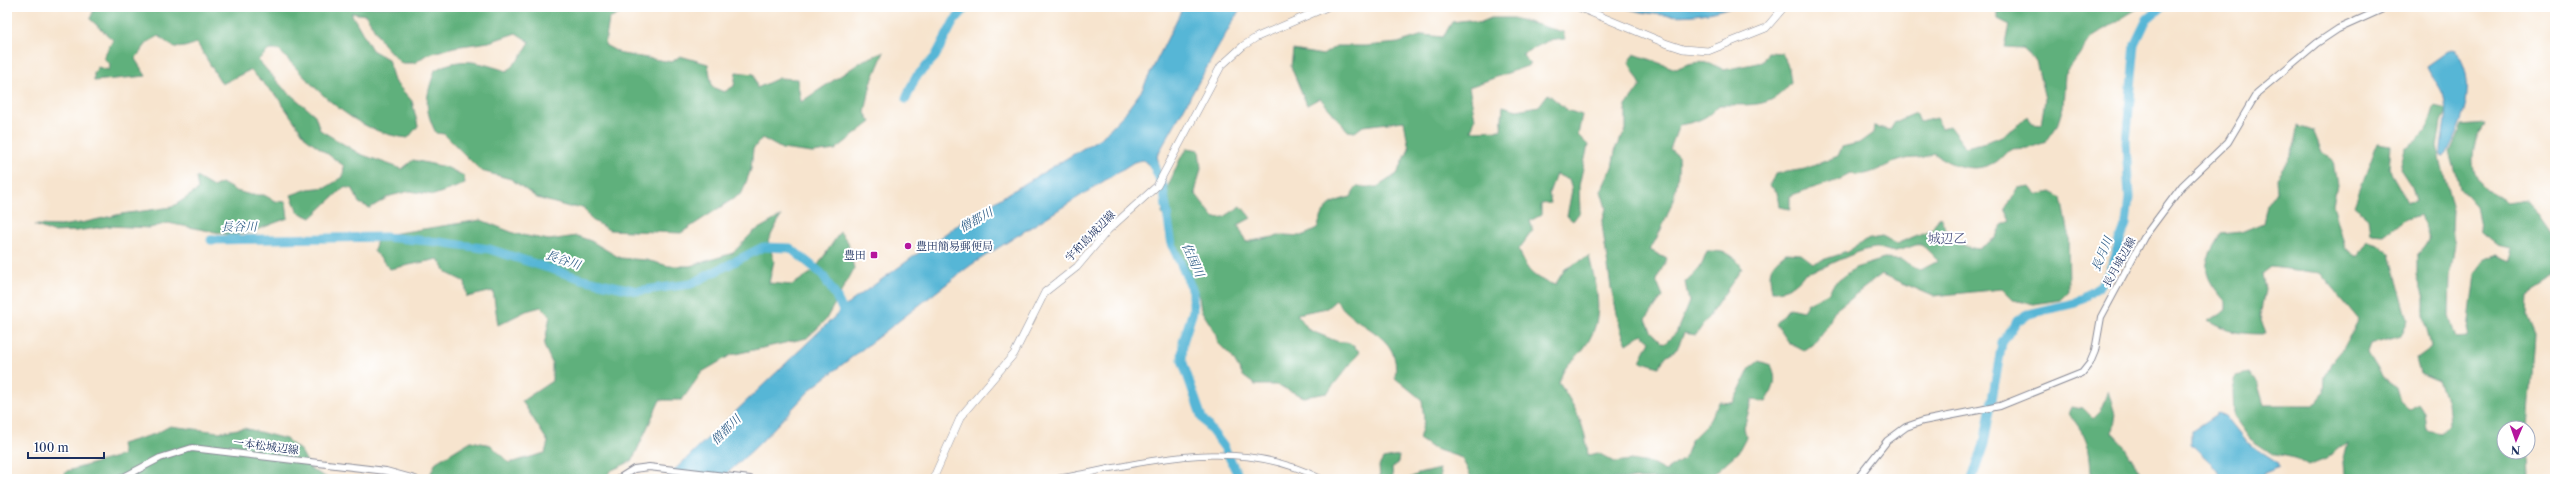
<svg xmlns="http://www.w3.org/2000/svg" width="2562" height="486" font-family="'Libre Caslon Text','Noto Serif JP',serif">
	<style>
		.forest { fill: #5eb07c; stroke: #3c706d }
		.water { fill: #57b6d6; stroke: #39729a }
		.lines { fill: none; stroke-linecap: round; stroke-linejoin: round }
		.river { stroke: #57b6d6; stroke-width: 9 }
		.tertiary-casing { stroke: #898a96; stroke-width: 7 }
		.secondary-casing { stroke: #898a96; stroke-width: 8 }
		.primary-casing { stroke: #898a96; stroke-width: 8 }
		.tertiary { stroke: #fff; stroke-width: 5.5 }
		.secondary { stroke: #fff; stroke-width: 6 }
		.primary { stroke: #fff; stroke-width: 7 }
		.poi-dot { fill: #b5179e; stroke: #fff; stroke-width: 1.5 }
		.labels { text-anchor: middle; stroke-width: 4; stroke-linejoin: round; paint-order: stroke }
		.street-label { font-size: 11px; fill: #1b2f5e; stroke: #fff }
		.poi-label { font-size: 11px; fill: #1b2f5e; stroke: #fff; text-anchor: start }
		.water-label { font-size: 12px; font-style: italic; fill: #305e88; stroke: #fff }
		.quarter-label { font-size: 13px; fill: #525885; stroke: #fff }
	</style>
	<rect width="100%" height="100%" fill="#fff"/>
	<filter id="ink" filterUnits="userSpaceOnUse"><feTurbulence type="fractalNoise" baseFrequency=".025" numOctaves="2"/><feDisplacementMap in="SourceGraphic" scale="8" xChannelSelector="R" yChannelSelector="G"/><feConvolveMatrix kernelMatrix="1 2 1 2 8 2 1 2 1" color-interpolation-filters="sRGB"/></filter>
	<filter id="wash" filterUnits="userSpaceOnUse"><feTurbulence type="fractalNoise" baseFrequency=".012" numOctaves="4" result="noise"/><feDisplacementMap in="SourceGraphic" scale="16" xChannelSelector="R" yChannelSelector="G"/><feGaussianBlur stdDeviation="0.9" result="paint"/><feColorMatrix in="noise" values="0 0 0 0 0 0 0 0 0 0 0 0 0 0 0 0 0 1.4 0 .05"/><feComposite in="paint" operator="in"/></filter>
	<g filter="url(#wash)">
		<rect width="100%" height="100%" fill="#f7e4ce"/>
		<path class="forest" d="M95,7H634L609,19L605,45L622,54L672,62L680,56L708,64L712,87L724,92L734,86L736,72L754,74L757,88L779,78L797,79L801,102L864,60L884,52L871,83L865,113L871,122L835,150L812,153L782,149L762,138L753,149L751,169L742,193L681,233L609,230L592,220L583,207H569L537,198L511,179L481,171L444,134L436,133C423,107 426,97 435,70C463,55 479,63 507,71L520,58L530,42L516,33L489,42L454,47L426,55L415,63H401L383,44L366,15L351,13L372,50L388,59L394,81L412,101L418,126L408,138C353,133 315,88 279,50H269L258,60L284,89L315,115L320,130L360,154L402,169L413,160L446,167L464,176L465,184L434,195L410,191L390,196L370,208L359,203L353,189L344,187L311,218L298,212L291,195L308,189L327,187L343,177L344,166L306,138L278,98L250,70L222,84L197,43C177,50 175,50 159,36L148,42L135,59L146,76L94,81V73L98,67L109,70L110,64L103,58L113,40L90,19Z
			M1998,7L2017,10L2019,7H2140L2093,36L2065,74L2063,107L2057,126L2046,142L2029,148L2010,149C2005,153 2001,159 1996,162C1976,174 1950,166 1934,153C1919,161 1915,156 1901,160C1883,165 1870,178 1850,174C1832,185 1810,187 1790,196V209L1779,207L1777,192L1769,185L1775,174L1805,169L1838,156L1842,147L1859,143L1873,133L1874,126L1890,130L1895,122L1916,113L1920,122L1936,118L1942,128L1949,126L1965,147C1992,141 2008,137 2027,116L2031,124L2041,125L2045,99L2036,61L2022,48L2005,47L2010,25L1998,19Z
			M1491,18H1513L1563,32L1565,39L1548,41L1522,54L1530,65L1469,87L1475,119L1471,131L1501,130L1503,106L1517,110L1539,106L1548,94L1567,110L1582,115L1578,135L1588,145L1579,186L1580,212L1573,221L1567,216L1572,190L1569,180L1556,174L1549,193L1551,203L1541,204V215L1530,221L1533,230L1519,249C1526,271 1533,278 1555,285L1565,269L1589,256C1597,290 1606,318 1584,348C1572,364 1565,362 1559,383C1575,406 1586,427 1588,455L1598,453L1615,462L1631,460L1650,463L1665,471L1684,459L1691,440L1707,424L1719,402L1733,403L1750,368L1759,361L1771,365C1778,379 1774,389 1766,402L1752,400L1744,427L1746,437L1738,452L1708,479H1472L1462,458L1432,448L1419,439L1424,421L1422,400L1395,378C1402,332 1357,331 1336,300L1327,308L1297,314L1309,330L1336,341L1350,343L1360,352L1327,393L1304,397L1277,385H1255L1243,376L1232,357L1218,343L1215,332L1201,310L1199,297L1162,213L1168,186L1180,159L1188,148L1199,150L1201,168L1195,193L1214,218L1224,217L1241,206L1251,218L1238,225L1246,242L1284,235L1302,236L1317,229C1324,207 1328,202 1351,197L1356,187H1377L1397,174L1409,149L1404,121L1363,126L1355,132L1348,131L1320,98L1307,105L1291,67L1293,50L1323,55L1336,46H1366L1398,43L1423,35L1443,37L1452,22L1468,20L1479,23Z
			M1768,52L1782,53L1789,68L1791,82C1771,110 1750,104 1719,105C1707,119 1697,122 1679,125L1670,149L1678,156C1681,189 1666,222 1650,250L1667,259L1656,280L1663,297L1646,319L1651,331L1664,344L1676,333L1689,302L1685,282L1700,268L1707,251C1725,251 1733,253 1742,268L1696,335L1684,333L1677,349L1666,356L1659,367L1640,361L1650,341L1642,334L1627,344L1621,331L1611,288L1602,224L1606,208L1601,191L1612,167L1616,147L1626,130V106L1641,85L1629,63L1634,54L1676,69C1695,60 1706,60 1724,70L1762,62Z
			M2434,106L2447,109L2441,123L2437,146L2453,210L2452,232L2455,244L2450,277L2449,315L2456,338L2467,337L2475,273L2484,261L2496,255L2511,261L2510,248L2497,245L2481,232L2476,206L2460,188L2450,152L2462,125L2485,123C2475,137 2469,159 2476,176C2481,187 2497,197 2507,203L2527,200L2555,240V279L2528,296L2527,316L2535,335L2528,428H2504V452H2528V436L2530,479H2341L2344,475L2343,462L2348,442L2326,459L2308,466L2295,458L2271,453L2250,439L2234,417L2233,390L2236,376L2249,373L2258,385L2264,405H2314L2324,393L2325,377L2331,363L2343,349L2359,320L2320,273L2271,267L2262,274L2265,290L2260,316L2266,334C2244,334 2227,333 2208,321L2226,309V302C2201,274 2201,265 2221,234L2241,232L2263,223L2267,205L2277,191L2276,178C2289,161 2297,146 2298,125L2313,130L2322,152L2333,161L2337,185L2333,204L2345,248L2357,256L2367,241L2378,244L2390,254L2408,320L2401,336L2370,345L2367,353L2383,379L2397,388L2401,402L2409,409L2418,403L2425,413L2427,430L2441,433L2449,424L2447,402L2439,381L2420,373L2416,358L2431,347L2424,315V298L2417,275V255C2435,236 2428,237 2420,215L2405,219L2384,235L2370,234L2368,217L2354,206L2377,143L2391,145L2389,169L2408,203L2416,202L2412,187L2400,169L2405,148C2425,136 2429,129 2434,106Z
			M196,177L213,187L222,183L236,191L251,195H264L275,201L286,202L288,218L251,232L231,235L168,223L150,228L110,226L77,231L53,232L34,225L60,226L86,222L121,214L172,207L198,190Z
			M2030,186L2037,195L2051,192L2062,198L2068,229L2069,291L2060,300L2034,304L2013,300L2002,289L1933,296L1882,274L1834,311L1828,325L1813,345L1803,350L1790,344L1776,324L1789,308L1803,311L1808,303L1828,293L1834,284L1855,268L1884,259L1902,260L1921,270L1938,261C1915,237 1924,245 1896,251C1889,253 1882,247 1875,248C1851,251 1829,268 1805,273C1798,284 1786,292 1772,291C1768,270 1769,266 1786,253L1801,254L1813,263L1847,252L1865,240L1882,237L1896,244L1932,229L1940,216C1947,236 1958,247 1979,249L1995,238L2002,225L2011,221L2005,209L2018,188Z
			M781,216L768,241L774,261L769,283L792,285L814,271L840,232L848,242L854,269L825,321L807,338L731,355L702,372L682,400H660L632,461L612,470L603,479H428L436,462L471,441L491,445L509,463L545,453L548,442L522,401L552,381V363L544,346L550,316L541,307L526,311L498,325L493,291L467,297L465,282L447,273L438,259L390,269L374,251L378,236L481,220L516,234L549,240L577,236L591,241L620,258L646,260L669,266H690L733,253L753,232Z
			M2108,390L2115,414L2112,433L2124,446L2144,479H2107L2091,473C2090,446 2086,434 2068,413L2071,406L2083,408L2093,418L2101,410Z
			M170,426L219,432L244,428L286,439L301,451L311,469L329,479H61L67,471L123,455L121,444L155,434Z
			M1399,456L1398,462L1392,469L1393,479H1380L1379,466L1383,459Z
			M1439,469L1441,479H1408L1418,474Z"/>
		<path class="water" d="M1183,7H1241L1162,147L1157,156L1159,165L1151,167L1143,160L1134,162L971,265L891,327L812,388L757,446L721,479H665L849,303L963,221L1102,137L1124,114L1142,90Z
			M1621,7H1730C1694,20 1656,17 1621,7Z
			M2451,49L2455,50C2480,82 2462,124 2445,157L2441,156C2440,138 2448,120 2445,102C2443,86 2428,75 2427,66Z
			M2218,413L2225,416L2245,441L2277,462L2279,467L2265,473L2262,479H2223L2215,467L2191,444V431Z"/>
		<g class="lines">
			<path class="river" d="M906,99L915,78L935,57L954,21L967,7
				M1149,155L1163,187L1172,245L1193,291V311L1183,342L1182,360L1202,418L1224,447L1240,479
				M211,240L385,237L439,242L489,249L582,279L637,291L691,284L763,247L790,248L821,273L836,296L847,319
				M1972,479L1984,444L2002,343L2017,321L2029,314L2075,303L2100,286L2108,274L2126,224L2129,198L2126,142L2135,44L2147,19L2161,7"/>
		</g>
	</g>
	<g filter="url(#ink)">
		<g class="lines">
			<defs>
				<path id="tertiary" d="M1055,479C1147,463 1233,434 1322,479"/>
				<path id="secondary" d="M120,479L160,458L192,448L386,471L415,479
					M618,479L634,469L649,467L750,479
					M1857,479L1887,441L1906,427L1923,421L2000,406L2082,373L2090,363L2095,351L2101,317L2144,237L2182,186L2228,142L2257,93L2317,43L2338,29L2387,7"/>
				<path id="primary" d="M1578,7L1665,43L1683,49L1708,51L1766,28L1784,7
					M933,479L961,416L1014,354L1045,292L1077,267L1108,230L1157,186L1221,66L1243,46L1257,37L1327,7"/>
			</defs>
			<use href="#tertiary" class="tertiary-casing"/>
			<use href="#secondary" class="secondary-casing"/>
			<use href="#primary" class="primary-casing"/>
			<use href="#tertiary" class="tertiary"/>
			<use href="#secondary" class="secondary"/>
			<use href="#primary" class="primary"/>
		</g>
	</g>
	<g class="poi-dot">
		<circle cx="908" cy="246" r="4"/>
		<rect x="870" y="251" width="8" height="8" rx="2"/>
	</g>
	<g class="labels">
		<g class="street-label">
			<text transform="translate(1090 236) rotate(-46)" y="4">宇和島城辺線</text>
			<text transform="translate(2119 262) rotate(-61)" y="4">長月城辺線</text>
			<text transform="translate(266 446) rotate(7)" y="4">一本松城辺線</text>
		</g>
		<g class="poi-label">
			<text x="916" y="250">豊田簡易郵便局</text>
			<text x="866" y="259" text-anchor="end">豊田</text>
		</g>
		<g class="water-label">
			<text transform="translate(976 220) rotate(-29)" y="4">僧都川</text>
			<text transform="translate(239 227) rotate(-1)" y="4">長谷川</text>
			<text transform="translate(2102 254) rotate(-68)" y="4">長月川</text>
			<text transform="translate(563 260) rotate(18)" y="4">長谷川</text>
			<text transform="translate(1193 260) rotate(66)" y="4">佐国川</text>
			<text transform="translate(726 430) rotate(-45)" y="4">僧都川</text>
		</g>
		<g class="quarter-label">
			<text x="1947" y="243">城辺乙</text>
		</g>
	</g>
	<rect width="2562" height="486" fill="none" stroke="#fff" stroke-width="24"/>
	<g transform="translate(2516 440) rotate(182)"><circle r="19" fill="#ffffff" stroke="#a4acbf"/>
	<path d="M0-3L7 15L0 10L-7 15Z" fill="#b5179e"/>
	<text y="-6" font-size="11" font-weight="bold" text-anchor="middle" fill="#1b2f5e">N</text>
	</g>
	<path d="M28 452v6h76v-6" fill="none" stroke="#1b2f5e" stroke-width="2"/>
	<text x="34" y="452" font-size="12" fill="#1b2f5e" stroke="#ffffff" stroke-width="3" paint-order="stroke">100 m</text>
</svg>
